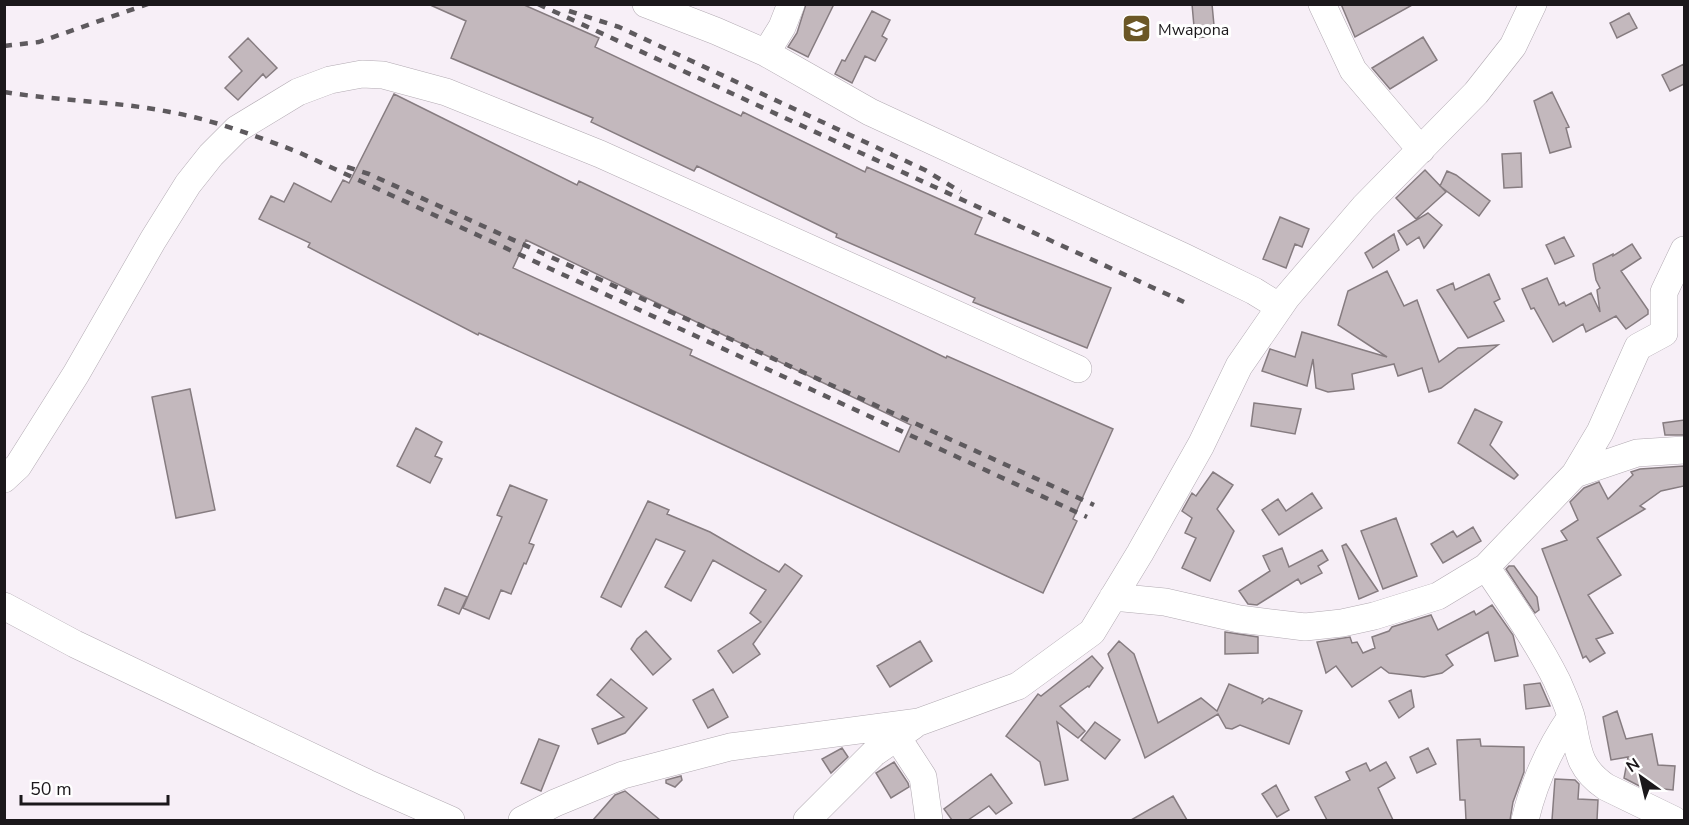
<svg xmlns="http://www.w3.org/2000/svg" width="1689" height="825" font-family="'Nunito Sans',sans-serif">
	<style>
		.building { fill: #c3b8bd; stroke: #867c80; stroke-width: 1.5; fill-rule: evenodd }
		.lines { fill: none; stroke-linecap: round; stroke-linejoin: round }
		.minor-casing { stroke: #b2aab2; stroke-width: 28 }
		.minor { stroke: #fff; stroke-width: 27 }
		.rail { stroke: #5e5a5e; stroke-width: 4.5; stroke-dasharray: 8 8; stroke-linecap: butt }
		.labels { text-anchor: middle; stroke-width: 6; stroke-linejoin: round; paint-order: stroke }
		.poi-label { font-size: 16px; fill: #1b181b; stroke: #fff; text-anchor: start }
	</style>
	<rect width="100%" height="100%" fill="#f7eff7"/>
	<path class="building" d="M428,4H522L599,38L595,47L741,116L743,112L865,172L867,167L982,218L975,234L1111,288L1087,348L973,302L975,298L836,237L837,234L697,166L694,171L591,122L593,118L451,58L466,21Z
		M806,4H834L808,57L788,47L797,33Z
		M1192,4H1212L1215,36L1195,38Z
		M1341,4H1414L1355,37Z
		M872,11L890,20L882,36L887,39L875,61L865,56L852,83L835,74L842,60L845,61Z
		M1629,13L1637,28L1617,38L1610,23Z
		M1423,37L1437,60L1390,89L1372,68Z
		M248,38L277,68L266,78L263,74L238,100L225,88L242,71L229,57Z
		M1684,64V84L1670,91L1662,75Z
		M1552,92L1569,127L1566,128L1571,147L1550,153L1534,101Z
		M394,94L577,185L579,181L946,358L947,356L1113,429L1073,519L1077,521L1043,593L683,426L479,333L478,335L308,247L310,243L259,219L271,196L284,202L294,183L331,202L343,180L349,183ZM526,240L911,425L899,452L690,355L692,350L513,268Z
		M1521,153L1522,187L1504,188L1502,154Z
		M1425,170L1446,192L1416,219L1396,198Z
		M1447,171L1456,175L1490,201L1479,216L1440,186Z
		M1428,213L1442,225L1424,248L1419,237L1407,245L1398,231Z
		M1280,217L1309,229L1302,247L1295,244L1286,268L1263,259Z
		M1394,234L1399,250L1373,268L1365,253Z
		M1564,237L1574,256L1555,264L1546,245Z
		M1632,244L1641,258L1621,271L1648,310V314L1626,329L1616,316L1586,332L1583,324L1553,342L1534,308L1531,309L1522,289L1547,278L1559,305L1564,302L1566,306L1591,293L1600,312L1597,290L1600,288L1596,280L1593,264L1613,254V256Z
		M1387,271L1404,306L1417,300L1439,362L1458,348L1498,345L1441,388L1429,392L1422,368L1398,376L1394,364L1352,374L1354,389L1328,392L1316,388L1313,359L1307,386L1262,371L1270,349L1295,357L1302,332L1387,357L1338,325L1348,291Z
		M1489,274L1500,299L1494,302L1504,321L1468,338L1437,290L1453,283L1455,290Z
		M190,389L215,510L176,518L152,397Z
		M1254,403L1301,409L1295,434L1251,426Z
		M1475,409L1502,422L1490,445L1518,475L1514,479L1458,443Z
		M1684,420V435H1665L1663,423Z
		M416,428L442,442L435,456L442,459L430,483L397,466Z
		M1684,466V486L1661,491L1640,506L1645,509L1597,538L1621,575L1588,595L1613,633L1596,639L1605,653L1590,662L1586,656L1583,658L1542,549L1567,540L1561,531L1578,520L1570,502L1584,488L1599,482L1608,499L1633,475L1631,472L1640,469Z
		M1213,472L1233,485L1217,509L1234,531L1210,581L1182,568L1196,538L1185,533L1192,518L1182,511L1192,493L1196,496Z
		M510,485L547,500L529,543L534,545L526,564L524,563L511,594L501,590L489,619L463,608L502,517L497,515Z
		M1312,493L1322,508L1279,535L1262,510L1278,499L1286,511Z
		M648,501L669,510L667,514L710,532L779,572L785,564L802,576L753,644L760,654L733,673L718,651L761,622L750,613L766,590L713,560L691,601L665,587L685,551L656,539L621,607L601,597Z
		M1396,518L1417,576L1383,589L1361,531Z
		M1473,527L1481,541L1443,563L1431,544L1453,531L1457,537Z
		M1346,544L1378,591L1359,599L1342,546Z
		M1282,548L1289,567L1322,550L1328,560L1318,566L1322,573L1301,584L1298,579L1257,605L1248,604L1239,591L1270,571L1263,556Z
		M1509,566H1514L1537,597L1539,610L1535,613L1506,569Z
		M445,588L467,597L459,614L438,605Z
		M1492,605L1513,635L1518,656L1495,661L1488,632L1446,655L1453,665L1442,673L1424,677L1389,673L1381,667L1352,687L1336,666L1326,673L1317,642L1350,637L1352,643L1357,642L1363,653L1375,648L1372,637L1389,631L1392,627L1431,615L1438,630L1474,611L1476,615Z
		M646,631L671,659L653,675L631,649L637,639Z
		M1225,632L1258,637V653L1225,654Z
		M920,641L932,661L890,687L877,666Z
		M1119,641L1134,654L1158,723L1201,698L1217,711L1229,684L1263,699L1262,703L1269,698L1302,711L1289,744L1240,725L1232,729L1226,728L1218,714L1145,758L1108,654Z
		M1092,656L1103,668L1089,687L1088,686L1060,706L1085,731L1078,738L1057,722L1068,780L1045,785L1040,762L1006,736L1038,694L1041,696Z
		M611,679L647,708L625,733L598,744L592,729L624,717L597,695Z
		M1540,683L1550,706L1526,709L1524,685Z
		M713,689L728,717L708,728L693,700Z
		M1411,690L1414,707L1399,718L1389,701Z
		M1617,711L1626,739L1652,734L1658,765L1675,766L1673,790L1654,788V790H1647L1624,778L1628,757L1611,760L1603,717Z
		M1095,722L1120,740L1105,759L1081,740Z
		M539,739L559,746L541,791L521,783Z
		M1480,739L1481,746L1524,747V772L1513,802L1510,820H1466L1465,800H1460L1457,740Z
		M842,748L848,757L831,773L822,759Z
		M1428,748L1436,764L1417,773L1410,757Z
		M894,762L908,783L909,787L891,798L876,773Z
		M1386,762L1395,778L1378,788L1393,820H1327L1315,797L1350,780L1346,772L1366,763L1370,771Z
		M991,774L1012,803L996,814L989,806L968,820H952L944,809Z
		M681,776L682,780L675,787L666,783V780Z
		M1555,779L1575,780L1579,784L1578,799L1598,800L1597,820H1552Z
		M1276,785L1289,810L1277,817L1262,794Z
		M625,791L660,820H593L615,795Z
		M1173,796L1187,820H1131Z"/>
	<g class="lines">
		<defs>
			<path id="minor" d="M646,4L716,31L766,53L870,112L1184,257L1254,291L1280,307
				M1322,4L1353,70L1421,150
				M766,53L782,27L791,4
				M1575,474L1637,453L1684,450
				M4,479L18,466L76,374L153,240L188,184L211,155L237,129L298,92L330,80L362,74L383,75L446,92L600,154L1078,369
				M1486,567C1511,604 1537,641 1557,681C1562,693 1569,707 1572,720C1578,750 1578,768 1606,787L1674,820
				M1113,597L1165,602L1239,619L1305,627L1342,623L1374,616L1438,596L1486,567L1575,474L1600,432L1638,347L1664,333V292L1684,250
				M4,606L75,644L367,783L451,820
				M897,737L923,777L929,820
				M522,820L555,803L623,775L730,747L919,722L1018,686L1092,632L1140,553L1201,445L1239,366L1286,298L1364,207L1476,93L1513,46L1533,4
				M807,820L874,753L913,726
				M1525,820C1534,782 1549,749 1571,717"/>
		</defs>
		<use href="#minor" class="minor-casing"/>
		<use href="#minor" class="minor"/>
		<path class="rail" d="M538,4L1184,302
			M569,11L619,27L925,170L961,192
			M4,46L39,42L148,4
			M4,92C59,101 115,101 170,112C214,120 256,136 298,152L1087,517
			M347,167L369,174L1094,505"/>
	</g>
	<defs>
		<symbol id="school-square" viewBox="-11 -11 22 22"><rect x="-9" y="-9" width="18" height="18" rx="4" fill="#6b5726" stroke="#fff"/><path d="M0-5L7-2L0 1L-7-2ZM-4 1L0 2.5L4 1V4Q0 6-4 4Z" fill="#fff"/></symbol>
	</defs>
	<g fill-rule="evenodd">
		<use href="#school-square" x="1120" y="12" width="33" height="33"/>
	</g>
	<g class="labels">
		<g class="poi-label">
			<text x="1158" y="35">Mwapona</text>
		</g>
	</g>
	<rect width="1689" height="825" fill="none" stroke="#1b181b" stroke-width="12"/>
	<g transform="translate(1641 777) rotate(326)" stroke="#ffffff" stroke-width="4.5" paint-order="stroke">
	<path d="M0-4.5L10 22L0 15L-10 22Z" fill="#1b181b"/>
	<text y="-9" font-size="16" font-weight="bold" text-anchor="middle" fill="#1b181b">N</text>
	</g>
	<path d="M21 795v9h147v-9" fill="none" stroke="#1b181b" stroke-width="3"/>
	<text x="30" y="795" font-size="18" fill="#1b181b" stroke="#ffffff" stroke-width="4.5" paint-order="stroke">50 m</text>
</svg>
